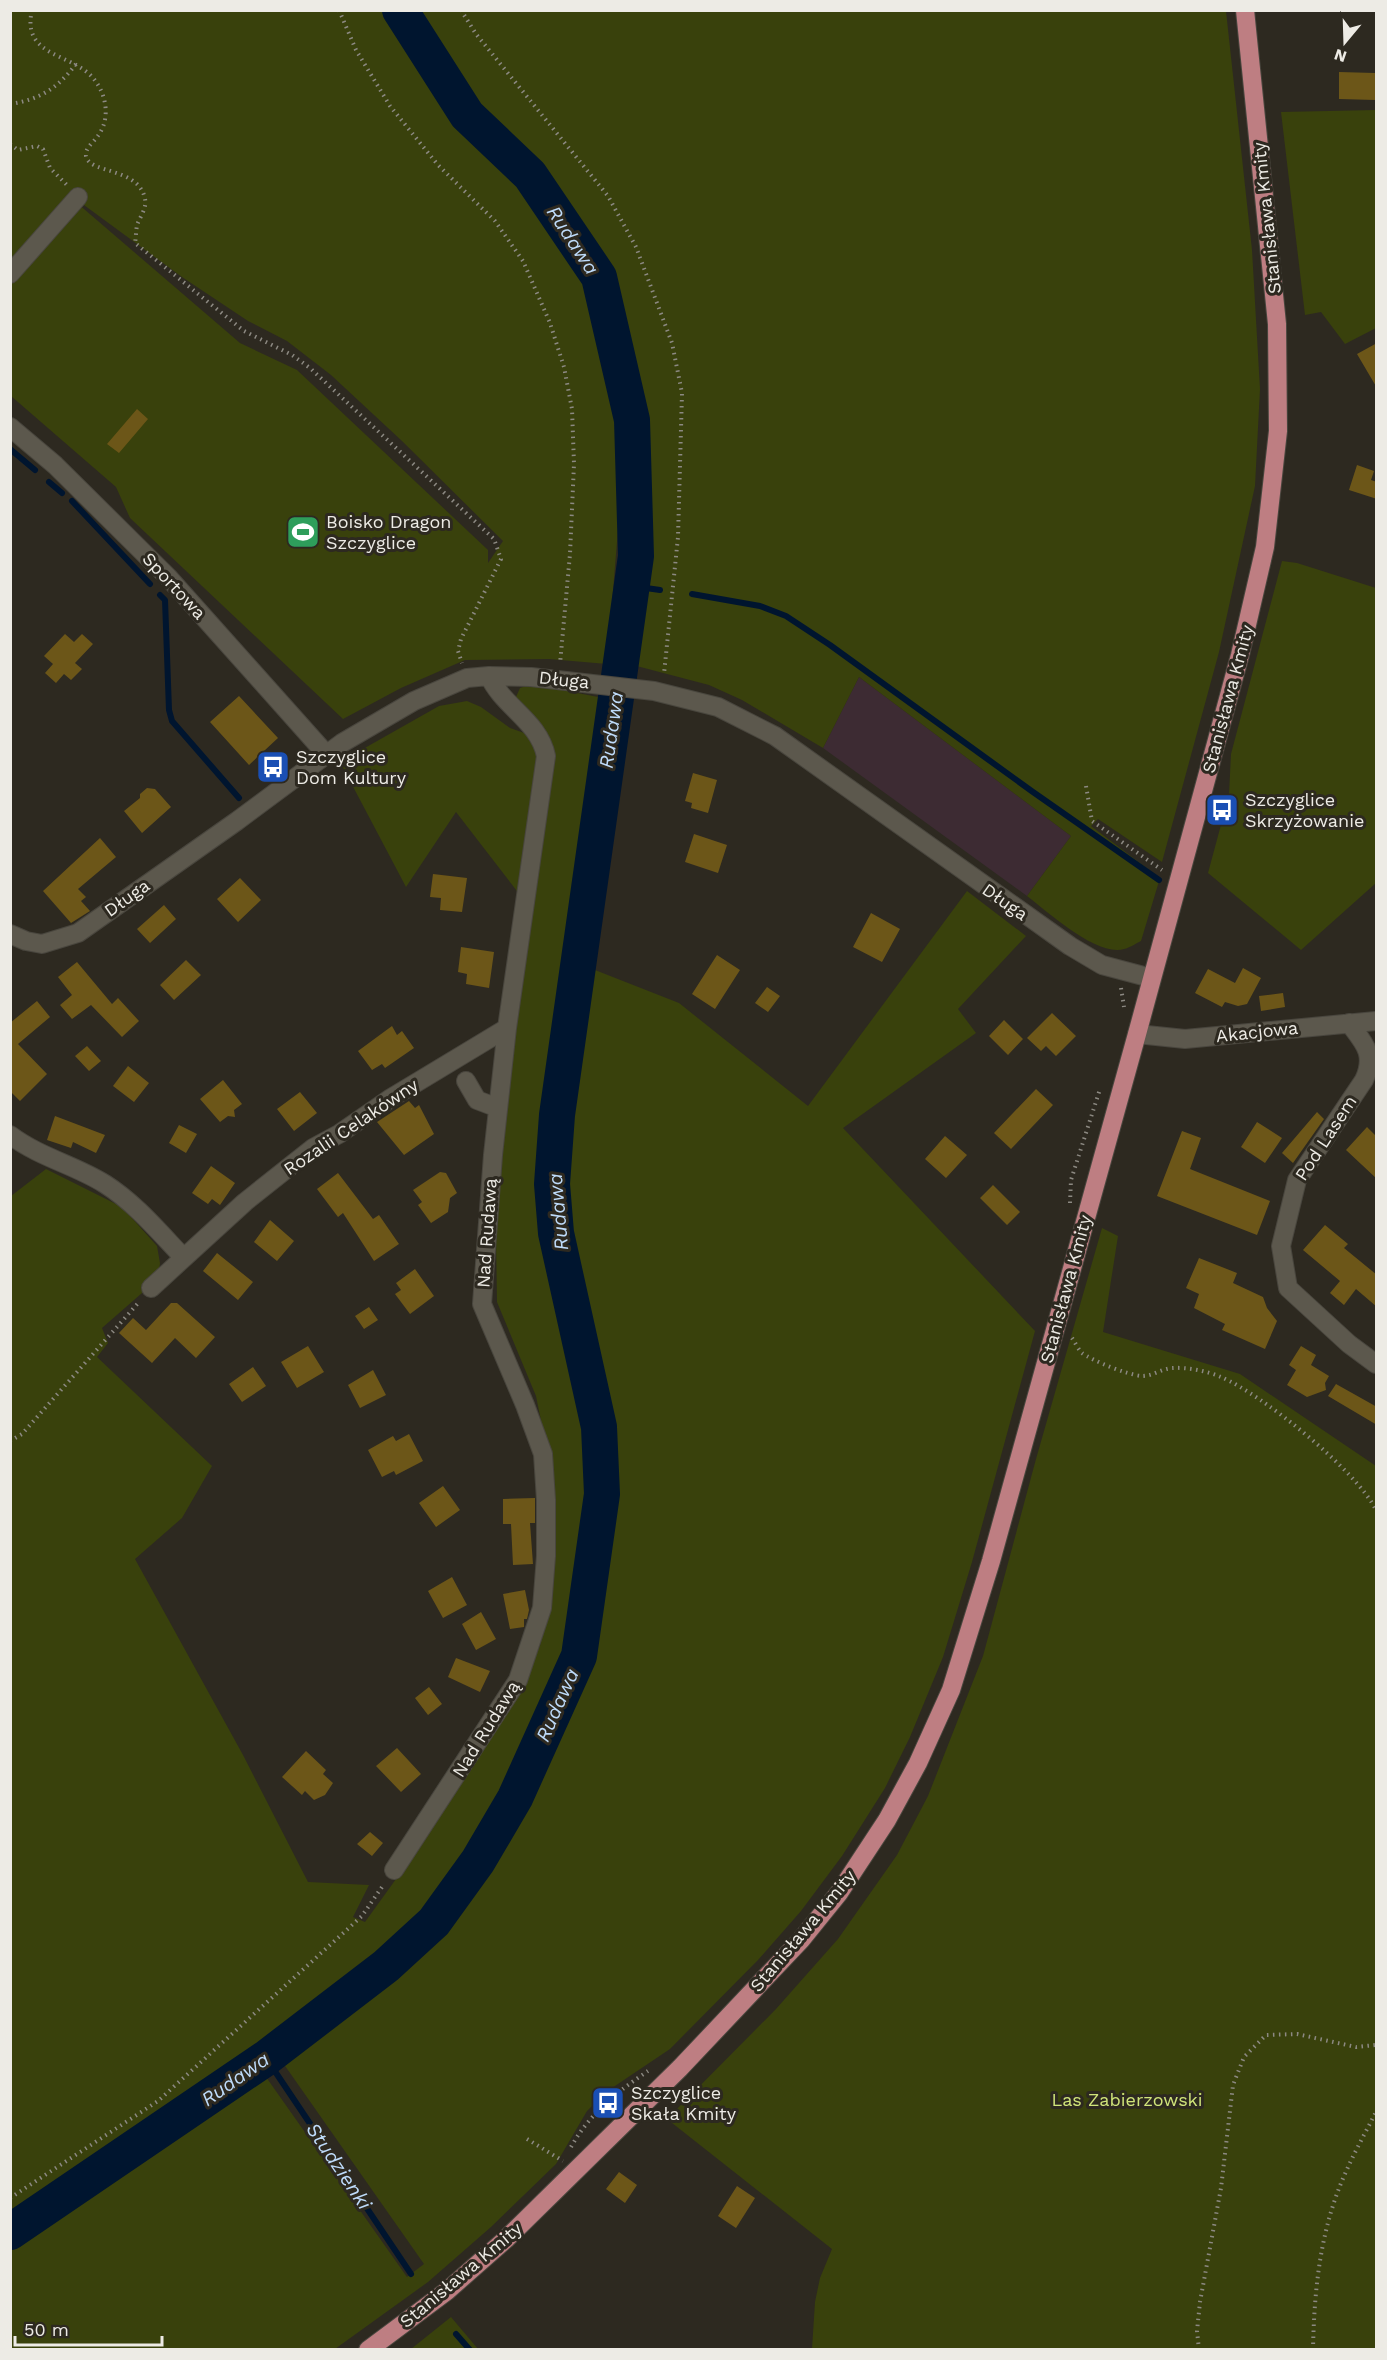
<svg xmlns="http://www.w3.org/2000/svg" width="1387" height="2360" font-family="'Work Sans',sans-serif">
	<style>
		.industrial { fill: #3d2b33 }
		.green { fill: #39410c; fill-rule: evenodd }
		.lines { fill: none; stroke-linecap: round; stroke-linejoin: round }
		.stream { stroke: #00152f; stroke-width: 6 }
		.river { stroke: #00152f; stroke-width: 36 }
		.building { fill: #6c5618 }
		.minor-casing { stroke: #49463e; stroke-width: 20 }
		.major-casing { stroke: #49463e; stroke-width: 20 }
		.path { stroke: #8c8982; stroke-width: 4; stroke-dasharray: 1.5 4.5; stroke-linecap: butt }
		.minor { stroke: #5c584d; stroke-width: 18 }
		.major { stroke: #be7e82; stroke-width: 18 }
		.labels { text-anchor: middle; stroke-width: 6; stroke-linejoin: round; paint-order: stroke }
		.street-label { font-size: 18px; fill: #edebe5; stroke: #2d2920 }
		.poi-label { font-size: 18px; fill: #edebe5; stroke: #2d2920; text-anchor: start }
		.park-label { font-size: 18px; fill: #d0e47a; stroke: #2d2920 }
		.water-label { font-size: 20px; font-style: italic; fill: #bedbfa; stroke: #2d2920 }
	</style>
	<rect width="100%" height="100%" fill="#2d2920"/>
	<path class="industrial" d="M859,677L1071,836L1027,896L823,748Z"/>
	<path class="green" d="M11,11H386L423,77L464,125L519,179L546,215L595,300L614,372L622,436L620,505L607,664L549,659L465,660L401,688L343,719L130,518L116,487L11,396V281L77,203L240,343L297,370L488,550V563L503,541L402,441L331,375L287,341L248,321L182,277L73,197L11,266Z
		M413,11H1226L1252,250L1260,389L1255,486L1219,652L1162,862L1098,819L1091,826L1160,878L1141,941C1136,943 1130,948 1124,949C1097,957 1048,912 1027,896L1071,836L859,677L823,748L742,700L709,685L629,664L640,534L643,425L634,371L607,279L586,235L560,197L476,110L439,62Z
		M1376,110V328L1345,344L1321,312L1305,315L1281,112Z
		M1282,561L1297,563L1376,588V883L1301,950L1208,873L1229,795L1231,754Z
		M531,684L629,703L595,970L679,1003L808,1106L967,891L1026,936L958,1009L976,1033L843,1128L1035,1331L972,1562L943,1657L910,1737L885,1788L842,1856L801,1911L758,1960L670,2049L609,2090L598,2100L587,2111L556,2164L491,2227L428,2282L335,2349L11,2350V1196L46,1169L122,1207L157,1246L160,1263L158,1279L102,1328L108,1343L97,1357L212,1466L182,1518L135,1559L243,1755L308,1882L369,1885L353,1917L365,1922L409,1861L520,1687L540,1646L551,1581L549,1460L536,1396L497,1302L496,1236L502,1123L552,762L539,726L516,697L520,688ZM283,2063L424,2264L407,2277L266,2077Z
		M467,701L481,707L510,728L530,735L536,744L538,765L520,895L456,812L406,887L340,762L439,706Z
		M1102,1228L1118,1236L1103,1332L1240,1374L1376,1466V2349H812L815,2302L820,2278L832,2249L667,2119L776,2009L838,1939L897,1855L928,1796L983,1656L1036,1459Z
		M451,2317L478,2349H411Z"/>
	<g class="lines">
		<path class="stream" d="M10,449L35,470
			M49,482L62,493
			M72,501L150,584
			M632,586L660,590
			M692,594L760,606L786,616L830,645L1033,792L1159,880
			M160,595L165,600L169,710L172,721L239,798
			M266,2058L411,2274
			M456,2334L470,2350"/>
		<path class="river" d="M10,2232L266,2058L386,1966L434,1922L478,1861L515,1798L579,1656L602,1494L599,1427L556,1233L552,1184L557,1115L636,556L632,420L599,277L530,175L467,115L400,10"/>
	</g>
	<path class="building" d="M1339,72L1375,73V100L1339,99Z
		M1377,343V388L1357,354Z
		M137,409L148,419L119,453L107,444Z
		M1357,465L1374,471L1371,480L1377,482V499L1349,490Z
		M65,634L74,642L82,634L93,644L75,663L82,669L71,680L64,674L56,683L45,673L53,664L44,656Z
		M239,696L278,738L249,765L210,722Z
		M693,773L717,780L708,813L691,808L692,803L685,801Z
		M147,788L155,789L171,807L142,833L124,811L140,798V794Z
		M694,834L727,845L718,873L685,862Z
		M100,838L116,857L78,889L86,897L81,901L90,911L71,923L43,891Z
		M433,874L467,878L462,912L440,910L441,898L430,897Z
		M240,878L261,900L238,922L217,899Z
		M164,905L176,919L150,943L137,929Z
		M871,913L900,929L882,962L853,947Z
		M461,947L494,952L489,988L466,984L467,974L458,972Z
		M717,955L740,970L715,1009L692,994Z
		M186,960L201,975L174,1000L160,985Z
		M77,962L112,1004L118,998L139,1021L122,1037L91,1005L72,1019L60,1005L72,995L58,977Z
		M1243,968L1261,978L1247,1004L1238,1006L1225,1002L1222,1007L1195,993L1208,969L1235,983Z
		M767,987L780,996L768,1012L755,1003Z
		M1283,993L1285,1007L1261,1011L1259,996Z
		M37,1001L50,1017L18,1044L47,1074L20,1101L10,1091V1023Z
		M1052,1013L1076,1036L1056,1056L1046,1046L1041,1051L1027,1038Z
		M1004,1020L1023,1039L1008,1055L989,1036Z
		M392,1026L397,1035L402,1031L414,1048L385,1068L382,1064L372,1070L358,1051Z
		M87,1046L101,1061L89,1071L75,1056Z
		M128,1066L149,1083L134,1102L113,1086Z
		M223,1080L242,1104L234,1110L235,1117L228,1116L220,1122L200,1099Z
		M1036,1089L1053,1105L1011,1149L994,1133Z
		M300,1092L317,1113L294,1131L277,1109Z
		M409,1101L415,1108L419,1105L434,1134L404,1155L377,1122Z
		M1317,1112L1324,1119L1293,1163L1282,1153Z
		M55,1116L105,1135L96,1153L73,1142L71,1148L47,1140Z
		M1257,1122L1282,1138L1265,1163L1241,1147Z
		M179,1125L197,1134L186,1153L169,1143Z
		M1367,1127L1377,1137V1179L1346,1150Z
		M1182,1131L1201,1138L1190,1169L1270,1201L1257,1235L1157,1196Z
		M945,1136L967,1155L946,1178L925,1159Z
		M211,1166L235,1183L220,1205L212,1199L208,1204L192,1193Z
		M440,1172L446,1173L457,1193L450,1198L448,1212L431,1223L418,1205L422,1202L413,1190Z
		M338,1173L373,1219L379,1215L399,1244L374,1261L343,1213L338,1217L317,1189Z
		M993,1185L1020,1212L1007,1225L980,1198Z
		M270,1220L294,1241L277,1261L254,1242Z
		M1325,1225L1348,1244L1344,1248L1377,1275V1307L1356,1289L1344,1305L1330,1293L1340,1281L1303,1250Z
		M217,1253L253,1282L238,1300L203,1271Z
		M1199,1258L1237,1273L1233,1283L1263,1297L1267,1308L1277,1321L1265,1349L1222,1330L1225,1324L1194,1308L1199,1294L1186,1288Z
		M415,1269L434,1296L410,1314L395,1294L401,1290L396,1283Z
		M171,1303H177L215,1337L196,1358L175,1338L152,1363L119,1333L133,1318L146,1330Z
		M369,1307L378,1320L364,1329L355,1316Z
		M308,1346L324,1372L297,1388L281,1362Z
		M1301,1346L1316,1355L1311,1365L1329,1376L1325,1383L1326,1390L1307,1397L1287,1385L1296,1370L1289,1365Z
		M253,1367L266,1386L242,1402L229,1384Z
		M373,1370L386,1395L360,1408L348,1385Z
		M1336,1384L1377,1407V1425L1328,1396Z
		M409,1434L423,1461L396,1475L394,1471L382,1477L368,1450L393,1436L396,1441Z
		M443,1486L460,1510L436,1527L419,1503Z
		M535,1498V1523H530L533,1564L513,1565L511,1524H503V1499Z
		M452,1577L467,1605L443,1618L428,1591Z
		M525,1590L529,1610L527,1619H524V1627L510,1629L503,1594Z
		M481,1612L496,1639L476,1650L462,1624Z
		M456,1658L490,1671L480,1692L448,1677Z
		M429,1687L442,1704L428,1715L415,1698Z
		M397,1748L421,1774L401,1792L376,1766Z
		M306,1751L326,1770L323,1774L333,1783L325,1795L314,1800L305,1791L302,1795L282,1777Z
		M370,1832L383,1843L372,1856L357,1844Z
		M619,2172L637,2185L625,2203L606,2189Z
		M737,2186L755,2198L736,2228L718,2216Z"/>
	<g class="lines">
		<defs>
			<path id="minor" d="M10,274L78,197
				M10,427L55,465L168,577L326,754
				M10,934L26,941L42,944L78,933L237,821L342,743L414,701L467,678L489,676L531,677L654,691L718,707L775,736L1070,946L1102,965L1151,978
				M1349,1023C1364,1043 1376,1054 1364,1080L1297,1180L1281,1246L1288,1288L1349,1344L1376,1364
				M1137,1034L1185,1039L1376,1021
				M466,1081L477,1100L498,1108
				M10,1135C41,1158 75,1165 105,1184C135,1203 159,1232 183,1257
				M151,1288L245,1202L313,1148L339,1134L391,1098L507,1028
				M394,1870L518,1680L542,1608L546,1556V1500L543,1454L525,1405L482,1304L493,1155L507,1028L546,756C539,721 503,707 489,676"/>
			<path id="major" d="M368,2350L447,2291L506,2239L680,2068L801,1940L839,1893L887,1820L918,1763L951,1690L991,1561L1137,1034L1240,655L1265,547L1278,431L1277,324L1245,10"/>
		</defs>
		<use href="#minor" class="minor-casing"/>
		<use href="#major" class="major-casing"/>
		<path class="path" d="M32,10C21,57 72,53 93,78C107,94 111,120 97,137C93,143 85,148 86,156C89,174 139,167 145,199C147,208 140,217 137,225C136,231 136,237 135,243L244,331L292,355L310,368L494,539L501,559L461,639L458,651L462,663
			M339,10L356,50L390,106L438,165L495,221L523,261L550,323L564,367L572,409L574,464L570,554L560,664
			M461,10L476,34L608,196L636,247L672,343L682,393L678,537L664,674
			M10,104C39,100 58,88 76,64
			M10,144L18,150L37,146L43,149L50,168L67,185
			M1086,786L1092,821L1162,870
			M1121,988L1124,1007
			M1070,1203L1071,1180L1100,1089
			M1072,1338C1075,1342 1078,1349 1082,1353C1093,1361 1128,1375 1142,1376C1153,1376 1161,1369 1172,1368C1187,1367 1207,1371 1221,1377C1263,1395 1357,1471 1376,1510
			M10,1441L22,1434L140,1301
			M527,2139L563,2161
			M571,2147C590,2113 617,2092 648,2071
			M10,2198L158,2101L362,1916L384,1884
			M1199,2350L1197,2331L1200,2302L1221,2188L1233,2085L1244,2057L1266,2035L1297,2034L1356,2047L1376,2045
			M1313,2350C1314,2296 1319,2242 1338,2191C1348,2164 1363,2137 1376,2112"/>
		<use href="#minor" class="minor"/>
		<use href="#major" class="major"/>
	</g>
	<defs>
		<symbol id="stadium-square" viewBox="-11 -11 22 22"><rect x="-9" y="-9" width="18" height="18" rx="4" fill="#2e9e5b" stroke="#2d2920"/><path d="M0-5a6.5 5 0 1 0 0 10a6.5 5 0 1 0 0-10ZM-3.5-1.8h7v3.6h-7Z" fill="#fff"/></symbol>
		<symbol id="bus-square" viewBox="-11 -11 22 22"><rect x="-9" y="-9" width="18" height="18" rx="4" fill="#1a4fb4" stroke="#2d2920"/><path d="M-5-6H5V4H4V6H2V4H-2V6H-4V4H-5ZM-3.5-4V0h7V-4ZM-3.5 1.2v1.5H-2V1.2ZM2 1.2v1.5H3.5V1.2Z" fill="#fff"/></symbol>
	</defs>
	<g fill-rule="evenodd">
		<use href="#stadium-square" x="284" y="513" width="38" height="38"/>
		<use href="#bus-square" x="254" y="748" width="38" height="38"/>
		<use href="#bus-square" x="1203" y="791" width="38" height="38"/>
		<use href="#bus-square" x="589" y="2084" width="38" height="38"/>
	</g>
	<g class="labels">
		<g class="street-label">
			<text transform="translate(1267 218) rotate(-96)" y="6">Stanisława Kmity</text>
			<text transform="translate(174 586) rotate(47)" y="6">Sportowa</text>
			<text transform="translate(564 680) rotate(6)" y="6">Długa</text>
			<text transform="translate(1228 699) rotate(-75)" y="6">Stanisława Kmity</text>
			<text transform="translate(127 898) rotate(-35)" y="6">Długa</text>
			<text transform="translate(1005 902) rotate(35)" y="6">Długa</text>
			<text transform="translate(1257 1032) rotate(-6)" y="6">Akacjowa</text>
			<text transform="translate(351 1127) rotate(-34)" y="6">Rozalii Celakówny</text>
			<text transform="translate(1326 1138) rotate(-57)" y="6">Pod Lasem</text>
			<text transform="translate(487 1233) rotate(-86)" y="6">Nad Rudawą</text>
			<text transform="translate(1066 1289) rotate(-75)" y="6">Stanisława Kmity</text>
			<text transform="translate(486 1729) rotate(-58)" y="6">Nad Rudawą</text>
			<text transform="translate(803 1931) rotate(-50)" y="6">Stanisława Kmity</text>
			<text transform="translate(461 2275) rotate(-40)" y="6">Stanisława Kmity</text>
		</g>
		<g class="poi-label">
			<text x="326" y="528">Boisko Dragon<tspan x="326" dy="21">Szczyglice</tspan></text>
			<text x="296" y="763">Szczyglice<tspan x="296" dy="21">Dom Kultury</tspan></text>
			<text x="1245" y="806">Szczyglice<tspan x="1245" dy="21">Skrzyżowanie</tspan></text>
			<text x="631" y="2099">Szczyglice<tspan x="631" dy="21">Skała Kmity</tspan></text>
		</g>
		<g class="park-label">
			<text x="1127" y="2106">Las Zabierzowski</text>
		</g>
		<g class="water-label">
			<text transform="translate(573 240) rotate(57)" y="7">Rudawa</text>
			<text transform="translate(611 730) rotate(-82)" y="7">Rudawa</text>
			<text transform="translate(558 1212) rotate(-95)" y="7">Rudawa</text>
			<text transform="translate(557 1705) rotate(-66)" y="7">Rudawa</text>
			<text transform="translate(235 2079) rotate(-35)" y="7">Rudawa</text>
			<text transform="translate(339 2166) rotate(56)" y="7">Studzienki</text>
		</g>
	</g>
	<rect width="1387" height="2360" fill="none" stroke="#edebe5" stroke-width="24"/>
	<g transform="translate(1345 42) rotate(199)" stroke="#2d2920" stroke-width="4.5" paint-order="stroke">
	<path d="M0-4.5L10 22L0 15L-10 22Z" fill="#edebe5"/>
	<text y="-9" font-size="16" font-weight="bold" text-anchor="middle" fill="#edebe5">N</text>
	</g>
	<path d="M15 2336v9h147v-9" fill="none" stroke="#edebe5" stroke-width="3"/>
	<text x="24" y="2336" font-size="18" fill="#edebe5" stroke="#2d2920" stroke-width="4.5" paint-order="stroke">50 m</text>
</svg>
